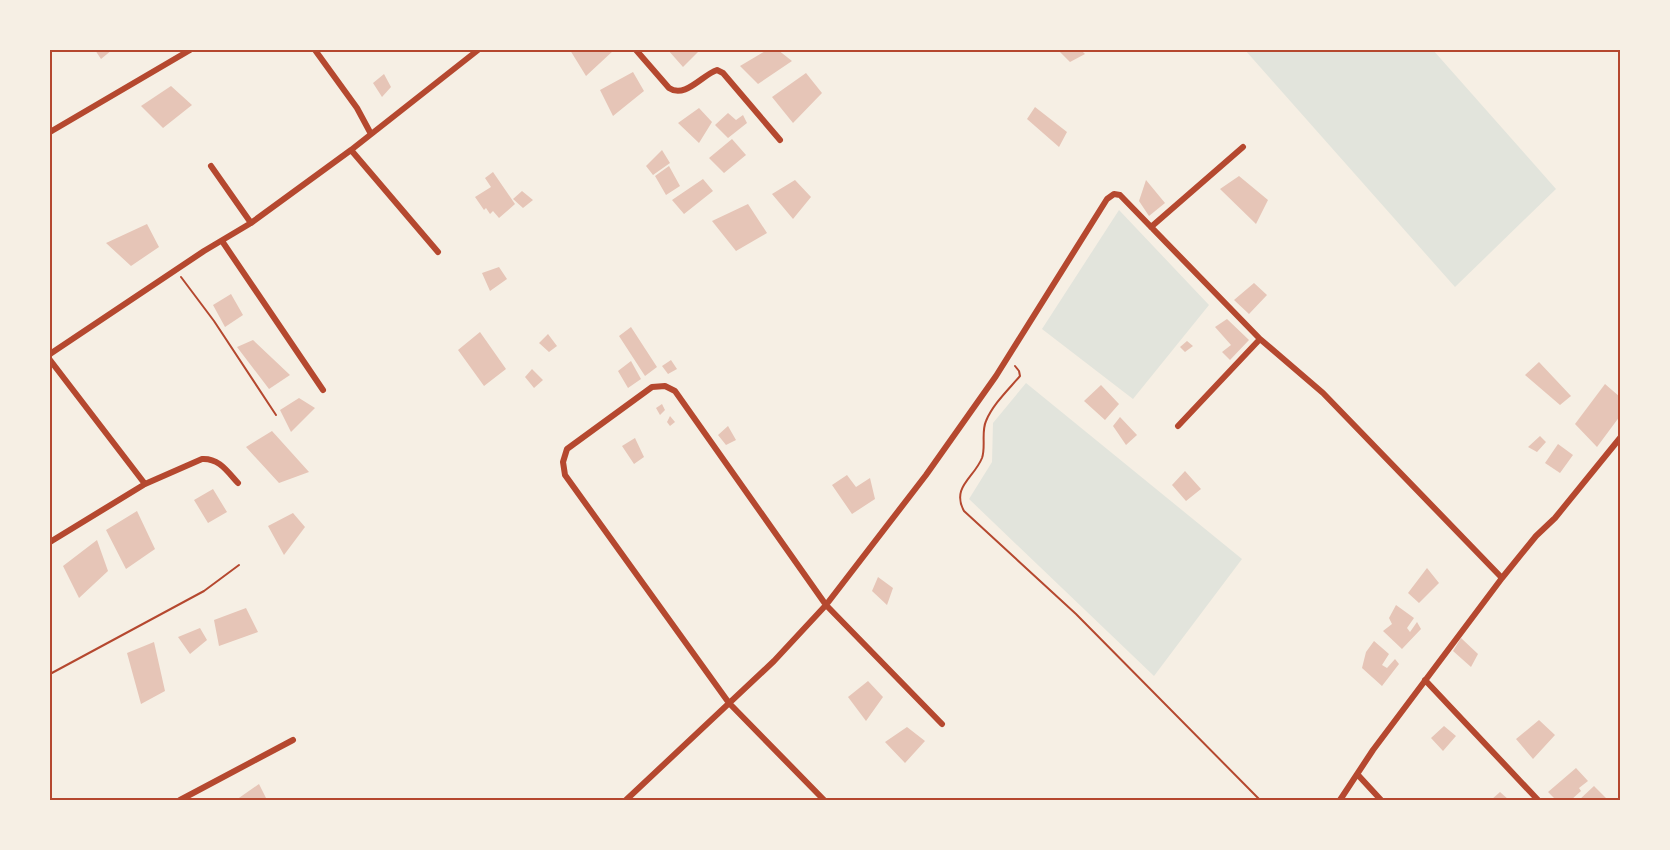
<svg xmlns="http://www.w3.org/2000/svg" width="1670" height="850" font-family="'Sofia Sans Condensed',sans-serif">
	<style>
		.green { fill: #e2e4dc }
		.building { fill: #e6c5b7 }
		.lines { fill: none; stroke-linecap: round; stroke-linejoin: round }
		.path { stroke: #b5482f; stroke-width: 2 }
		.minor { stroke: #b5482f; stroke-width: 6 }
		.neatline { fill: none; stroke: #b5482f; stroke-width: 2 }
	</style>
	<rect width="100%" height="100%" fill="#f6efe4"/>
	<path class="green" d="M1245,50H1433L1556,189L1455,287Z
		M1119,210L1209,305L1133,399L1042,329Z
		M1026,383L1242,559L1154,676L969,499L992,462L993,423Z"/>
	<path class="building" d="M95,50H112L101,59Z
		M570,50H614L586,76Z
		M668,50H700L683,67Z
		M767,50H778L792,61L758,84L740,66Z
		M1058,50H1081L1085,54L1070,62Z
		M633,72L644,91L613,116L600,90Z
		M806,73L822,93L793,123L772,97Z
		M384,74L391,87L382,97L373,83Z
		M171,86L192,105L163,128L141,106Z
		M1035,107L1067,132L1059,147L1027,119Z
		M699,108L712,122L699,143L678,123Z
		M728,113L736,120L743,115L747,123L728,138L715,125Z
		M732,139L746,155L724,173L709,158Z
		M662,150L670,163L653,175L646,166Z
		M669,166L680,186L666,195L655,176Z
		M493,172L515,204L499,218L493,211L490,214L486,208L484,210L475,197L491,187L485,178Z
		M1239,176L1268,200L1256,224L1220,189Z
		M703,179L713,191L684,214L672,200Z
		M795,180L811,197L793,219L772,194Z
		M1146,180L1165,203L1149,216L1139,201Z
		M522,191L533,200L523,208L513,199Z
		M748,204L767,233L736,251L712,221Z
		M147,224L159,247L131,266L106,243Z
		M499,267L507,279L490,291L482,273Z
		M1254,283L1267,295L1249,314L1234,300Z
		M231,294L243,315L225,327L213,305Z
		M1227,319L1249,340L1230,360L1222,352L1231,345L1215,327Z
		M631,327L657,367L645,376L619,336Z
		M480,332L506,369L484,386L458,350Z
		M548,334L557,346L549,352L539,343Z
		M253,340L290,375L269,389L237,347Z
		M1187,341L1193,346L1185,352L1180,347Z
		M671,360L677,369L668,374L662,366Z
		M631,361L641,379L628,388L618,371Z
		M1539,362L1571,396L1560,405L1525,375Z
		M532,369L543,380L534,388L525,377Z
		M1605,384L1620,397V416L1597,447L1575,424Z
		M1101,385L1119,404L1105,420L1084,401Z
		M299,398L315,408L291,432L280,410Z
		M662,404L665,410L660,415L656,408Z
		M670,416L675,422L670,426L667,422Z
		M1120,417L1137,435L1126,445L1113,426Z
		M728,426L736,440L726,445L718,435Z
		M272,431L309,472L279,483L246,447Z
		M1540,436L1546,442L1537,452L1528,447Z
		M635,438L644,457L634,464L622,446Z
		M1558,444L1573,455L1560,473L1545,463Z
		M1185,471L1201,489L1186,501L1172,485Z
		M847,475L856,487L870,478L875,499L852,514L832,485Z
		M213,489L227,512L208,523L194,500Z
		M137,511L155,549L126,569L106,530Z
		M293,513L305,527L284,555L268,526Z
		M97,540L108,571L79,598L63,566Z
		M1427,568L1439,583L1419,603L1408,593Z
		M878,577L893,588L887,605L872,591Z
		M1396,605L1414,618L1407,628L1410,632L1417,622L1421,629L1402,649L1383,631L1392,624L1389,618Z
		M246,608L258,632L219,646L214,620Z
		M200,628L207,640L190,654L178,637Z
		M1461,638L1478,654L1471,667L1453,651Z
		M1374,641L1389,654L1382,665L1387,668L1395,659L1399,664L1382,686L1362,668L1366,652Z
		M154,642L165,691L141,704L127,653Z
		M868,681L883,697L866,721L848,697Z
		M1539,720L1555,735L1533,759L1516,739Z
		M1444,726L1456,736L1443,751L1431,738Z
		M907,727L925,741L905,763L885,742Z
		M1576,768L1588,781L1579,788L1581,791L1571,800H1556L1548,792Z
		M259,784L267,800H236Z
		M1594,786L1608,800H1579Z
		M1500,792L1509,800H1491Z"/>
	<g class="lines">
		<path class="path" d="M181,277L214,321L276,415
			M1015,366L1019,371L1020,376C1009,389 993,404 986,421C981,432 986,447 982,458C974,478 951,487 964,511L1076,614L1260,800
			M50,674L204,591L239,565"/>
		<path class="minor" d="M315,50L357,108L371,134
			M636,50L669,88C685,99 702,75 717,70L723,73L780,140
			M50,132L190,50
			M351,150L438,252
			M211,166L251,223
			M1151,227L1243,147
			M222,241L323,390
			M1260,339L1323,393L1502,578
			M50,354L204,251L251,223L351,150L478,50
			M50,360L145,484
			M50,542L145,484L202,459C219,458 227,471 238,483
			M1425,680L1538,800
			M1358,775L1381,800
			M180,800L293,740
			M626,800L774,661L826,605L926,475L996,376L1107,199L1114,194L1120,195L1260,339L1178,426
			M824,800L729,703L565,475L563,462L567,449L652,387L665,386L675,391L826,605L942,724
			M1340,800L1373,750L1502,578L1536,536L1555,518L1620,438"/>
	</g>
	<rect width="1670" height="850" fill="none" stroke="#f6efe4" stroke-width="102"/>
	<rect x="51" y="51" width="1568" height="748" class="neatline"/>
</svg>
